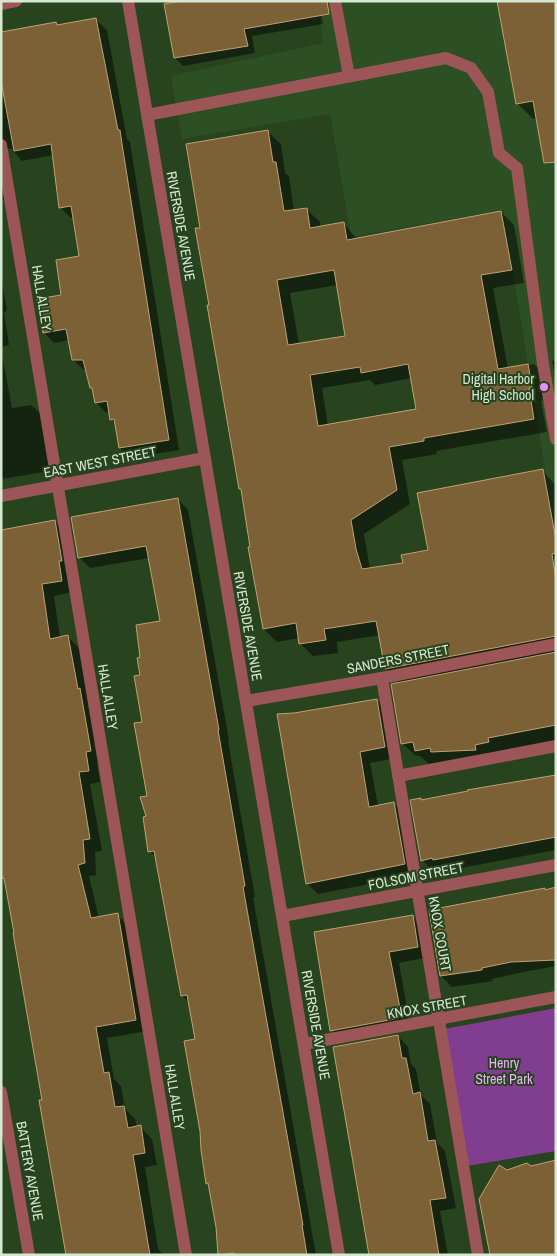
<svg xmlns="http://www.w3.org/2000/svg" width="557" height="1256" font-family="'Archivo Narrow',sans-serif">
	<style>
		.built { fill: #2d4f24 }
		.green { fill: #813e91 }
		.shadow { fill: #0007; fill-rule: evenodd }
		.building { fill: #7b6135; stroke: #bea275; fill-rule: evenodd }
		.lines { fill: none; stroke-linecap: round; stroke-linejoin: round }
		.lane { stroke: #9d5657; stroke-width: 12 }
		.street { stroke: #9d5657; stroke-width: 12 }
		.poi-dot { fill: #e88eff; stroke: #27441f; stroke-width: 2 }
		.labels { text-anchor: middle; stroke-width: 4; stroke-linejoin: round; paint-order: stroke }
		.street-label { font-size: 14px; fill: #d6e7d2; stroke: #27441f }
		.poi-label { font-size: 14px; fill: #d6e7d2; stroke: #27441f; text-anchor: end }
		.park-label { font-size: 14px; fill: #e9b3f7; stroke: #27441f }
	</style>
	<rect width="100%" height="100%" fill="#27441f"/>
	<path class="built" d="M317,1H556V537L503,210L351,237L330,114L182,139L171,76L323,43Z"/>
	<path class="green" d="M556,1008V1151L467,1166L444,1029Z"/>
	<path class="shadow" d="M187,1H319L323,24L252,36L255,53L183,66L175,58Z
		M556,1L537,118L533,119L517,103Z
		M96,20L107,30L127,139L130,142L179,450L130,458L120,448L116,424L111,419L110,412L106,413L96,402L94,390L91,388L87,370H84L73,360L69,340L54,343L44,332L63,296L80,257L74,217L71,218L60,207L53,155L22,161L11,148L7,149L1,165V34L56,24L59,26Z
		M267,131L281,144L285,173L289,176L294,211L306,209L320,222V228L344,224L357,239L501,212L514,225L524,283L493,288L508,369L534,364L547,377L551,399L541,401L547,432L436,451L437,454L402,460L410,504L364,534L370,569L404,564L430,551L542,471L555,484L556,741L429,764L420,756H416L402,743L401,684L386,669L380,635L337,642L338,653L313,656L300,643L299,638L277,642L264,629L211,306L201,229ZM338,285L346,337L299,344L290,293ZM412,378L418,410L328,426L322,388L370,380L375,385Z
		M1,174L6,200H1Z
		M1,276L7,311L4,312L9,345L1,347Z
		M1,349L12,408L31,405L42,415L51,471L1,479Z
		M556,360V383L552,361Z
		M178,499L188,510L229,740L228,741L255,897H253L316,1255H223L209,1185L208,1183L197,1040L190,1004L182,995L157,858L149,851L148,797L143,723L142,658L161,622L149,558L90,568L79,557Z
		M55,522L67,534L73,592L54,596L60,638L68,637L80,649L102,763H97L100,782L90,784L102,851L95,852L96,875L89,876L99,918L117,915L129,927L147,1031L107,1038L114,1079L121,1086L125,1109L135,1119L137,1127H140L152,1139L157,1165L145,1167L158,1249L164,1255H68L16,934L1,532Z
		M377,700L388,711L396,758L370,763L378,806L394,804L405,815L415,875L318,894L307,883L294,714Z
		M556,775V850L445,871L443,869L433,871L422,860L421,799L422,801L469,792V791Z
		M545,889L546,891L556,889V966L523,972L492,979L493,981L452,987L441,976Z
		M413,917L423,927L428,957L399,963L410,1024L342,1041L332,1030Z
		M398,1036L408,1047L411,1064L416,1069L421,1095L430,1104L437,1143L445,1151L456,1208L440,1211L448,1255H370Z"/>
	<path class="building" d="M180,1H327L329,14L244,29L248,46L174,58L164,4Z
		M497,1H556V162L544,163L533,101L516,104Z
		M96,18L118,130H120L122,144L169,440L119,448L114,419L110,420L107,401L95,403L92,388H90L83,360H72L66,329L43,333L37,299L61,295L56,260L79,256L71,206L59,208L51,144L14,151L1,81V32L56,22L57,25Z
		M268,130L273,162H276L284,211L307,208L310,228L344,222L347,240L501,211L512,270L481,275L498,369L528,364L532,387L529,388L534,419L424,438V441L389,447L397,490L351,520L356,549L362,569L403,563L401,555L428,550L417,493L543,469L556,540V553L552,554L556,580V636L385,669L376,621L324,629L326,640L299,644L296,623L263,629L248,547H250L241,489H239L207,305H209L195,228H200L186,144ZM334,270L345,336L288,345L277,280ZM408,364L416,409L318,426L310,375L360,367L361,373Z
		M178,498L219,730H218L245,886L243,887L303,1225H302L307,1255H234V1253L218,1255L216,1227L208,1183L206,1184L201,1150L200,1131L184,1041L195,1039L187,995L181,996L154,851L148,852L143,817L146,816L140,797L147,796L134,723L142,722L134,676L140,675L137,658L140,657L136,625L160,621L146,546L78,558L71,517Z
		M55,520L62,561H59L62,581L42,584L50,639L68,635L78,689L80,688L91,751L86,752L89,771L79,772L90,839L83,840L85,863L78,865L91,918L118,913L136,1020L96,1027L104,1073L109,1072L115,1107L124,1106L128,1128L141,1125L145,1153L133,1155L150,1255H66L39,1100H42L13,933H14L4,878H1V530Z
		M556,652V725L488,738L489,742L475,745L476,750L431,752L430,748L415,751L413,742L401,744L391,684Z
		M377,699L385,747L360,752L361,758L369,807L394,802L405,864L306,884L277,714L294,713Z
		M556,775V837L433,860L432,858L421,861L410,800L421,798V800L468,791L467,790Z
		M556,887V960L511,962L482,968V970L440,976L429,910L545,888V890Z
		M413,915L418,947L389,952L401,1013L395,1015V1019L330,1031L314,932Z
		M398,1035L402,1058H406L413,1094L420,1092L428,1141L435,1140L446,1198L430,1200L439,1255H369L333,1047Z
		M556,1160V1255H490L479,1199L499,1165L507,1170L527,1163L531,1166Z"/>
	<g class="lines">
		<path class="lane" d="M335,1L349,76
			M147,115L446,58L471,68L488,92L499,153L517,168L543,364L556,439
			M1,145L186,1255
			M382,678L478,1255
			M398,776L556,746"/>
		<path class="street" d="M128,1L339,1255
			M1,4L16,1
			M1,496L205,458
			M246,701L382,678L556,644
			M282,916L556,865
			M304,1044L556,997
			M1,1092L29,1255"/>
	</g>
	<circle class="poi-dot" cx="544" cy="387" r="5"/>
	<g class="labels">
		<g class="street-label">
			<text transform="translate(181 226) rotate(80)" y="5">RIVERSIDE AVENUE</text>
			<text transform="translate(42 298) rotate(81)" y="5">HALL ALLEY</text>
			<text transform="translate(100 462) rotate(-11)" y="5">EAST WEST STREET</text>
			<text transform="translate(248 626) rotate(80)" y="5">RIVERSIDE AVENUE</text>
			<text transform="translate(398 659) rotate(-11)" y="5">SANDERS STREET</text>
			<text transform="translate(108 697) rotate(81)" y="5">HALL ALLEY</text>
			<text transform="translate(416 876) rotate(-11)" y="5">FOLSOM STREET</text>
			<text transform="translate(440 934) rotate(80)" y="5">KNOX COURT</text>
			<text transform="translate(427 1007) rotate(-10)" y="5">KNOX STREET</text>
			<text transform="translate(316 1025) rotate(80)" y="5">RIVERSIDE AVENUE</text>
			<text transform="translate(175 1097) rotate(81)" y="5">HALL ALLEY</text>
			<text transform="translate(30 1171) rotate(80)" y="5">BATTERY AVENUE</text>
		</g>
		<g class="poi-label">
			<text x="534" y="384">Digital Harbor<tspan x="534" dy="16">High School</tspan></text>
		</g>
		<g class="park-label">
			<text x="504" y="1068">Henry<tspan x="504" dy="16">Street Park</tspan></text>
		</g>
	</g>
	<rect width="557" height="1256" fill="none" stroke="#d6e7d2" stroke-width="5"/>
</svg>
